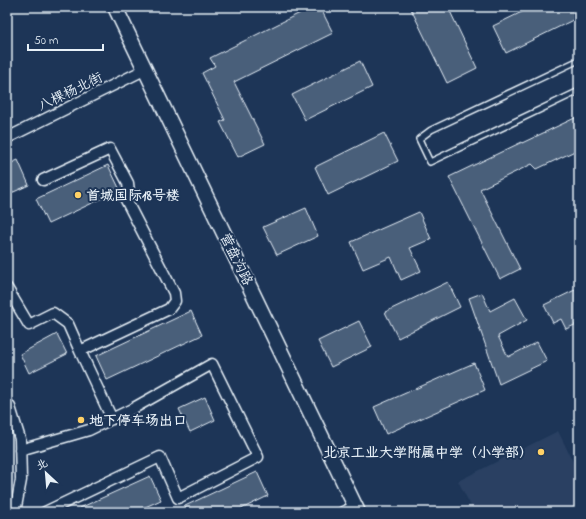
<svg xmlns="http://www.w3.org/2000/svg" width="586" height="519" font-family="'Indie Flower','LXGW WenKai TC',sans-serif">
	<style>
		.built { fill: #2a4162 }
		.building { fill: #495e7a; stroke: #e8f1f8 }
		.lines { fill: none; stroke-linecap: round; stroke-linejoin: round }
		.lane-casing { stroke: #e8f1f8; stroke-width: 8 }
		.street-casing { stroke: #e8f1f8; stroke-width: 13 }
		.secondary-casing { stroke: #e8f1f8; stroke-width: 17 }
		.lane { stroke: #1d3557; stroke-width: 5 }
		.street { stroke: #1d3557; stroke-width: 10 }
		.secondary { stroke: #1d3557; stroke-width: 14 }
		.poi-dot { fill: #ffd166; stroke: #1d3557; stroke-width: 1.5 }
		.labels { text-anchor: middle; stroke-width: 4; stroke-linejoin: round; paint-order: stroke }
		.street-label { font-size: 14px; fill: #e8f1f8; stroke: #1d3557 }
		.poi-label { font-size: 14px; font-weight: bold; fill: #e8f1f8; stroke: #1d3557; text-anchor: start }
	</style>
	<rect width="100%" height="100%" fill="#1d3557"/>
	<filter id="ink" filterUnits="userSpaceOnUse"><feTurbulence type="fractalNoise" baseFrequency=".025" numOctaves="2"/><feDisplacementMap in="SourceGraphic" scale="8" xChannelSelector="R" yChannelSelector="G"/><feConvolveMatrix kernelMatrix="1 2 1 2 8 2 1 2 1" color-interpolation-filters="sRGB"/></filter>
	<g filter="url(#ink)">
		<path class="built" d="M558,431L579,474V512H474L458,481Z"/>
		<path class="building" d="M312,7H320L333,33L234,82L265,144L238,157L220,122L225,120L202,73L215,66L210,58Z
			M410,7H448L477,68L447,83Z
			M532,7H579V17L506,53L493,26Z
			M360,61L372,87L305,120L292,95Z
			M579,116V149L537,169L532,164L480,189L520,269L500,279L449,177L522,142V143Z
			M384,133L398,161L328,195L315,167Z
			M18,160L29,185L7,195V165Z
			M108,165L120,190L48,224L36,199Z
			M306,208L318,236L277,255L263,227Z
			M419,212L431,239L410,248L421,271L401,280L391,257L363,269L351,242Z
			M448,282L460,307L398,338L385,312Z
			M579,288V323L566,329L561,319L553,323L544,305Z
			M482,293L490,311L515,298L527,320L498,336L508,357L537,342L547,361L499,384L469,298Z
			M191,311L202,335L107,380L96,356Z
			M359,321L372,347L331,367L318,341Z
			M57,334L67,354L29,373L20,354Z
			M474,363L485,390L386,434L374,407Z
			M205,397L215,420L190,432L179,409Z
			M257,472L268,496L235,512H188L185,506Z
			M150,476L161,500L134,512H71Z"/>
		<g class="lines">
			<defs>
				<path id="lane" d="M579,60L431,130L419,139L430,162L579,91"/>
				<path id="street" d="M7,138L146,69
					M43,180L110,149L128,183L129,192L126,200L174,293L175,301L169,309L80,351L112,419
					M7,288L29,325L53,313L68,324L80,351
					M7,403L10,407L20,439L21,480L15,512
					M20,450L89,430L132,409L212,364L258,457L178,498L160,457L45,512
					M343,512L356,506"/>
				<path id="secondary" d="M115,7L358,512"/>
			</defs>
			<use href="#lane" class="lane-casing"/>
			<use href="#street" class="street-casing"/>
			<use href="#secondary" class="secondary-casing"/>
			<use href="#lane" class="lane"/>
			<use href="#street" class="street"/>
			<use href="#secondary" class="secondary"/>
		</g>
	</g>
	<g class="poi-dot">
		<circle cx="78" cy="195" r="4"/>
		<circle cx="81" cy="420" r="4"/>
		<circle cx="541" cy="452" r="4"/>
	</g>
	<g class="labels">
		<g class="street-label">
			<text transform="translate(70 91) rotate(-26)" y="5">八棵杨北街</text>
			<text transform="translate(237 259) rotate(64)" y="5">营盘沟路</text>
		</g>
		<g class="poi-label">
			<text x="86" y="200">首城国际18号楼</text>
			<text x="89" y="425">地下停车场出口</text>
			<text x="533" y="457" text-anchor="end">北京工业大学附属中学（小学部）</text>
		</g>
	</g>
	<rect width="586" height="519" fill="none" stroke="#1d3557" stroke-width="24"/>
	<rect x="12" y="12" width="562" height="495" fill="none" stroke="#e8f1f8" stroke-width="1.5" filter="url(#ink)"/>
	<g transform="translate(46 473) rotate(334)" stroke="#1d3557" stroke-width="3" paint-order="stroke">
	<path d="M0-3L7 15L0 10L-7 15Z" fill="#e8f1f8"/>
	<text y="-6" font-size="11" font-weight="bold" text-anchor="middle" fill="#e8f1f8">北</text>
	</g>
	<path d="M28 44v6h75v-6" fill="none" stroke="#e8f1f8" stroke-width="2"/>
	<text x="34" y="44" font-size="12" fill="#e8f1f8" stroke="#1d3557" stroke-width="3" paint-order="stroke">50 m</text>
</svg>
